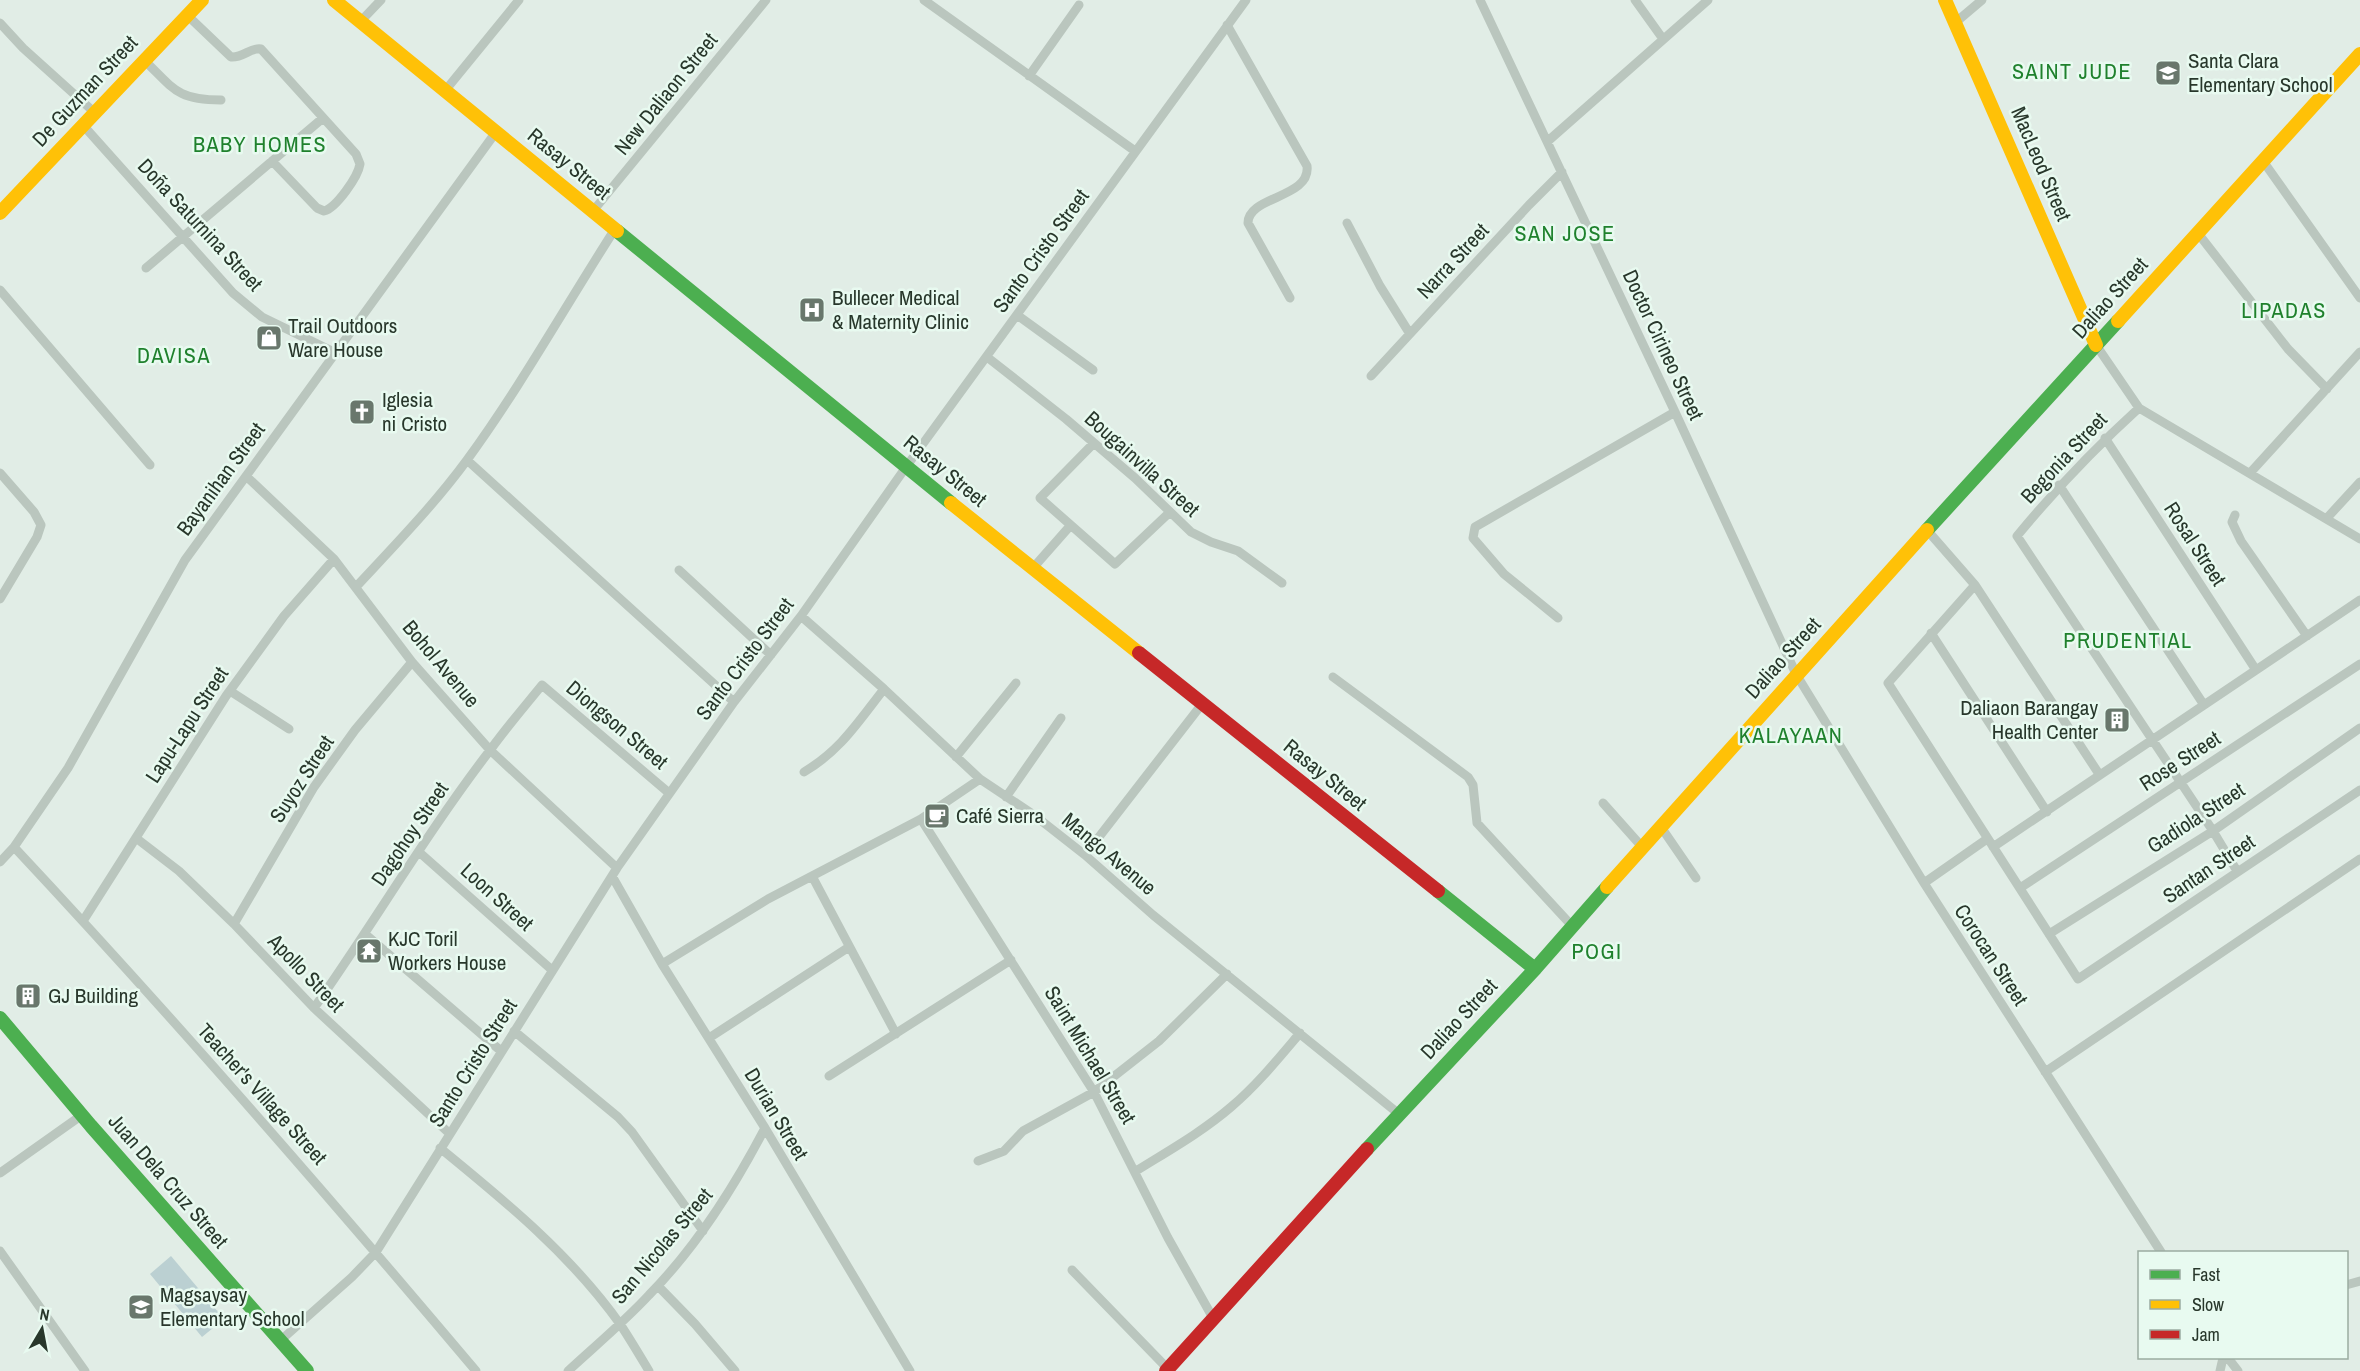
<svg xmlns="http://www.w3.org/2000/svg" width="2360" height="1371" font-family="'Archivo Narrow',sans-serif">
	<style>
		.green { fill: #bbd0d2 }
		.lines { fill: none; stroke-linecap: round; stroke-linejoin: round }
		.street { stroke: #bac6be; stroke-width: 9 }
		.fast { stroke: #4caf50; stroke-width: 14 }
		.slow { stroke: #ffc107; stroke-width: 14 }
		.jam { stroke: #c62828; stroke-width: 14 }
		.labels { text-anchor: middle; stroke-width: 5; stroke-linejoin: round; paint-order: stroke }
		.poi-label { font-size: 21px; fill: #28372b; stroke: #e8faf0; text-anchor: start }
		.street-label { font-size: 21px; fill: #28372b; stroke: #e8faf0 }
		.neighbourhood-label { font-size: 22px; letter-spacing: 1.5px; fill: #1f812d; stroke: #e8faf0 }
	</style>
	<rect width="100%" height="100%" fill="#e1ede6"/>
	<path class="green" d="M171,1256L224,1319L202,1337L150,1274Z"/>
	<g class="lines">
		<path class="street" d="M924,0L1135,151
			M1480,0L1675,412L1796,674L1924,883L2161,1252
			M1635,0L1663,39
			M187,15L231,57C243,58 251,47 261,49L356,154L360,164C358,177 336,208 324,211L317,208L272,161
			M360,22L381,0
			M1956,22L1982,0
			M0,23L23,48L94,112
			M1227,25L1307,166C1311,198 1248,196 1248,223L1290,298
			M144,60C174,89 177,100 221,100
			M1029,76L1079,5
			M444,92L519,0
			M82,124L233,293L262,317L334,352
			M1548,141L1708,0
			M2263,161L2360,298
			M593,211L766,0
			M1347,223L1380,286L1410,334
			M2197,232L2288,349L2327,389
			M146,268L323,118
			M0,290L150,465
			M1017,315L1093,370
			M2096,345L2139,408L2360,539
			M987,357L1066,419L1135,478L1191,532L1211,542L1238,551L1282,583
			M1371,376L1529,205L1562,172
			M2139,408C2095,448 2055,490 2017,536L2213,831L2237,871
			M2105,438L2256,670
			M1093,444L1040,498L1115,564L1170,512
			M467,460L734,702
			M0,473L34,512L41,525L37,537L0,599
			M2250,473L2360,352
			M246,476L334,559L412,662L490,750L617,868
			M2059,485L2204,705
			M2235,515L2232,522L2241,541L2307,636
			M2327,518L2360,482
			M1927,530L1975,585L2099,774
			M1033,568L1070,526
			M679,570L771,655
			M1975,585L1888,683L2078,979L2360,790
			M356,587C394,546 434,505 467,460C521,386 566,305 615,229
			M801,616L884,689L980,779L1034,815L1085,855L1153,915L1399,1114
			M1558,618L1504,574L1473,538L1475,527L1675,412
			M1931,633L2047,812
			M1333,677L1468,777L1473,785L1477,823L1573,927
			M230,691L289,729
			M956,757L1016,683
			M804,772C841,750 858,722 884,689
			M1006,797L1061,718
			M1603,803L1643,848
			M921,819L1094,1092L1168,1238L1213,1318
			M1661,827L1696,878
			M136,838L179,871L234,924L314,1008L450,1134
			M14,847C173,1017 326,1193 476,1371
			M1993,847L2360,600
			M419,852L552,970
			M1085,855L1202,704
			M0,862L14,847L68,768L185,560L496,132
			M612,876L662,964L765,1128L910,1371
			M812,876L896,1034
			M1924,883L1987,839
			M2020,888L2360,664
			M83,921L226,696L284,616L334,559
			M234,924L314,787L355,730L412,662
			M365,934L501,1051
			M2049,934L2213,831L2360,728
			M662,964L768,899L921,819L980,779
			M314,1008C374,923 427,832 491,749C507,727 525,706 542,685L669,793
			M514,1031L618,1117L632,1132L703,1231
			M709,1038L849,947
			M2045,1072L2360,859
			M829,1076L1011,960
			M440,1148C505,1201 571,1255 620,1324C630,1339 640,1356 649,1371
			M978,1161L1004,1151L1023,1131L1094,1092L1159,1041L1227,974
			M1136,1171C1168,1151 1202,1132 1231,1107C1257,1085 1278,1059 1300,1033
			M0,1173L82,1115
			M0,1251L85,1371
			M1072,1270L1168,1369
			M2346,1285L2360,1281
			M658,1286L695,1324L735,1371
			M281,1340L352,1277L376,1252L617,868L734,702L801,616L906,467L1246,0
			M2228,1358L2238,1371
			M568,1371C595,1346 624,1322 649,1295C697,1246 733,1189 765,1128
			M2220,1371L2223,1358"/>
		<path class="fast" d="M617,231L951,503
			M1927,530L2118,321
			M1438,891L1535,969
			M0,1018L91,1126L307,1371
			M1367,1149L1535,969L1607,887"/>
		<path class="slow" d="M334,0L617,231
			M1945,0L2096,345
			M0,213L202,0
			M2118,321L2360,54
			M951,503L1139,653
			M1607,887L1927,530"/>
		<path class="jam" d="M1139,653L1438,891
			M1166,1371L1367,1149"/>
	</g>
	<defs>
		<symbol id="school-square" viewBox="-11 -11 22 22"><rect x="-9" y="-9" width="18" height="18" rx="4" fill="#69776c" stroke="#e8faf0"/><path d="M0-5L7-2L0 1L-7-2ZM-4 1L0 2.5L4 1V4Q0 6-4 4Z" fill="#fff"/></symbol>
		<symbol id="hospital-square" viewBox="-11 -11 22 22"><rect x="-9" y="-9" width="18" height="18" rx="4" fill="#69776c" stroke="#e8faf0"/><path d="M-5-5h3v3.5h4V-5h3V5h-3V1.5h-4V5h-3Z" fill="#fff"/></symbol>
		<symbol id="shop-square" viewBox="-11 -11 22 22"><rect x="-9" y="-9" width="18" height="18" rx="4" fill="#69776c" stroke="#e8faf0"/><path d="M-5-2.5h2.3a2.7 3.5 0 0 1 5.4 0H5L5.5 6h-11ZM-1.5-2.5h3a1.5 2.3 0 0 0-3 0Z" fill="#fff"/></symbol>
		<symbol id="church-square" viewBox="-11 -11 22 22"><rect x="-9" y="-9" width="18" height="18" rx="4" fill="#69776c" stroke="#e8faf0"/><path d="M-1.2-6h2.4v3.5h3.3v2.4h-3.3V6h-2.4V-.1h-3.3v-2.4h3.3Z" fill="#fff"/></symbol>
		<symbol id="building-square" viewBox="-11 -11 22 22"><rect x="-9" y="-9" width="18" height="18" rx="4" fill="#69776c" stroke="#e8faf0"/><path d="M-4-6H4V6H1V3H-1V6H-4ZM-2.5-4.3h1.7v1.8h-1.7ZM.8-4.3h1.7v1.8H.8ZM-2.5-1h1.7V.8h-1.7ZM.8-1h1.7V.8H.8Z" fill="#fff"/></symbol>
		<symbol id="cafe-square" viewBox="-11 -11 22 22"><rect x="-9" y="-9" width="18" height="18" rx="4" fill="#69776c" stroke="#e8faf0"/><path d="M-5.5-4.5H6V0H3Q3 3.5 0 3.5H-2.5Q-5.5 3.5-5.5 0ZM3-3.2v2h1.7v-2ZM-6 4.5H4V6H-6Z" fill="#fff"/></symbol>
		<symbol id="temple-square" viewBox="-11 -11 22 22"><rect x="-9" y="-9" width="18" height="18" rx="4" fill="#69776c" stroke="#e8faf0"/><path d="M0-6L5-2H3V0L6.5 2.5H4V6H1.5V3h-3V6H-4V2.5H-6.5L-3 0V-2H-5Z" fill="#fff"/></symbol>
	</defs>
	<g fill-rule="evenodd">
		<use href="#school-square" x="2153" y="58" width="30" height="30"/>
		<use href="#hospital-square" x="797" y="295" width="30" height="30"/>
		<use href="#shop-square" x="254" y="323" width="30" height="30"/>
		<use href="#church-square" x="347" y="397" width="30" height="30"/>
		<use href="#building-square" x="2102" y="705" width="30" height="30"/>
		<use href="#cafe-square" x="922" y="801" width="30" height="30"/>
		<use href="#temple-square" x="354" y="936" width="30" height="30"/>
		<use href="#building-square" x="13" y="981" width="30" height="30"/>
		<use href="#school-square" x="126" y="1292" width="30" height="30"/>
	</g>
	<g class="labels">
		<g class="poi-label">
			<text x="2188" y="68">Santa Clara<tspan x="2188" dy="24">Elementary School</tspan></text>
			<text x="832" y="305">Bullecer Medical<tspan x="832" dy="24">&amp; Maternity Clinic</tspan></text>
			<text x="288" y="333">Trail Outdoors<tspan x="288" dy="24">Ware House</tspan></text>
			<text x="382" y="407">Iglesia<tspan x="382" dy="24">ni Cristo</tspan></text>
			<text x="2098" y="715" text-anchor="end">Daliaon Barangay<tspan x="2098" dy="24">Health Center</tspan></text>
			<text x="956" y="823">Café Sierra</text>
			<text x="388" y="946">KJC Toril<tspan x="388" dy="24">Workers House</tspan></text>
			<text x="48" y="1003">GJ Building</text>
			<text x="160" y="1302">Magsaysay<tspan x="160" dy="24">Elementary School</tspan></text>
		</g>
		<g class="street-label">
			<text transform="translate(85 91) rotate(-47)" y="7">De Guzman Street</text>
			<text transform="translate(666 94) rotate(-51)" y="7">New Daliaon Street</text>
			<text transform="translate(569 164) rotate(39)" y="7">Rasay Street</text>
			<text transform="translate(2041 164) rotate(67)" y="7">MacLeod Street</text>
			<text transform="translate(200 225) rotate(47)" y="7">Doña Saturnina Street</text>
			<text transform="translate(1041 251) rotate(-54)" y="7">Santo Cristo Street</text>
			<text transform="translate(1453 261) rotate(-47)" y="7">Narra Street</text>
			<text transform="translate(2110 298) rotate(-48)" y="7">Daliao Street</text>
			<text transform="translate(1663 345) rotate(65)" y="7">Doctor Cirineo Street</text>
			<text transform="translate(2064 458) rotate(-47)" y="7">Begonia Street</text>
			<text transform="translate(1142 464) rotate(42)" y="7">Bougainvilla Street</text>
			<text transform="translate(945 471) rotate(39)" y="7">Rasay Street</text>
			<text transform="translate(221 479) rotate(-54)" y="7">Bayanihan Street</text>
			<text transform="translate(2195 544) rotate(57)" y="7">Rosal Street</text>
			<text transform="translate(1783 658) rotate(-48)" y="7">Daliao Street</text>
			<text transform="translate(745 659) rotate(-53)" y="7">Santo Cristo Street</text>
			<text transform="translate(441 664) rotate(50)" y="7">Bohol Avenue</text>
			<text transform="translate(187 725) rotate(-57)" y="7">Lapu-Lapu Street</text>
			<text transform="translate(617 725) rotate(40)" y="7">Diongson Street</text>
			<text transform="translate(2180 761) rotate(-33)" y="7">Rose Street</text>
			<text transform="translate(1325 775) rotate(39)" y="7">Rasay Street</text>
			<text transform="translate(302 779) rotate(-57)" y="7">Suyoz Street</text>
			<text transform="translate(2196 818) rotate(-33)" y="7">Gadiola Street</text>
			<text transform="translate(410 834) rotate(-56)" y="7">Dagohoy Street</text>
			<text transform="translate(1109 854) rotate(40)" y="7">Mango Avenue</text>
			<text transform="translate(2209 869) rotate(-34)" y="7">Santan Street</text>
			<text transform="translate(497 897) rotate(42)" y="7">Loon Street</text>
			<text transform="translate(1991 955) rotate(57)" y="7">Corocan Street</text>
			<text transform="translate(306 973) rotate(46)" y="7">Apollo Street</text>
			<text transform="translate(1459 1019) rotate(-47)" y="7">Daliao Street</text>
			<text transform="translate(1090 1055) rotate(59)" y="7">Saint Michael Street</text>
			<text transform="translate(473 1063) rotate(-58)" y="7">Santo Cristo Street</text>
			<text transform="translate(262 1094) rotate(48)" y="7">Teacher's Village Street</text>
			<text transform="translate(776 1114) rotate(59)" y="7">Durian Street</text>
			<text transform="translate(168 1181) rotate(49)" y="7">Juan Dela Cruz Street</text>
			<text transform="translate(662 1246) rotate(-50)" y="7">San Nicolas Street</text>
		</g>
		<g class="neighbourhood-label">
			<text x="2072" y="79">SAINT JUDE</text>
			<text x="260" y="152">BABY HOMES</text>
			<text x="1565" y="241">SAN JOSE</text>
			<text x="2284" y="318">LIPADAS</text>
			<text x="174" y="363">DAVISA</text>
			<text x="2128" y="648">PRUDENTIAL</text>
			<text x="1791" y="743">KALAYAAN</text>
			<text x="1597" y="959">POGI</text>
		</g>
	</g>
	<rect x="2138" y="1251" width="210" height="108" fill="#e8faf0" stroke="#9baca1" stroke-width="1.5"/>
	<rect x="2150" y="1270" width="30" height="9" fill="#4caf50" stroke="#9baca1" stroke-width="1.5"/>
	<text x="2192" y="1281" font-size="18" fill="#28372b">Fast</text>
	<rect x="2150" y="1300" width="30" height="9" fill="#ffc107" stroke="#9baca1" stroke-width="1.5"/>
	<text x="2192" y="1311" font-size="18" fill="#28372b">Slow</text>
	<rect x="2150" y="1330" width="30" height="9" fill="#c62828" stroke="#9baca1" stroke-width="1.5"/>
	<text x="2192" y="1341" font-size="18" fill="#28372b">Jam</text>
	<g transform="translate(42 1329) rotate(10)" stroke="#e8faf0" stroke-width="4.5" paint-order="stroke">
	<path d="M0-4.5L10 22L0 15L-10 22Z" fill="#28372b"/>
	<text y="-9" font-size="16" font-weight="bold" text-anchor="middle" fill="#28372b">N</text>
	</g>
</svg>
